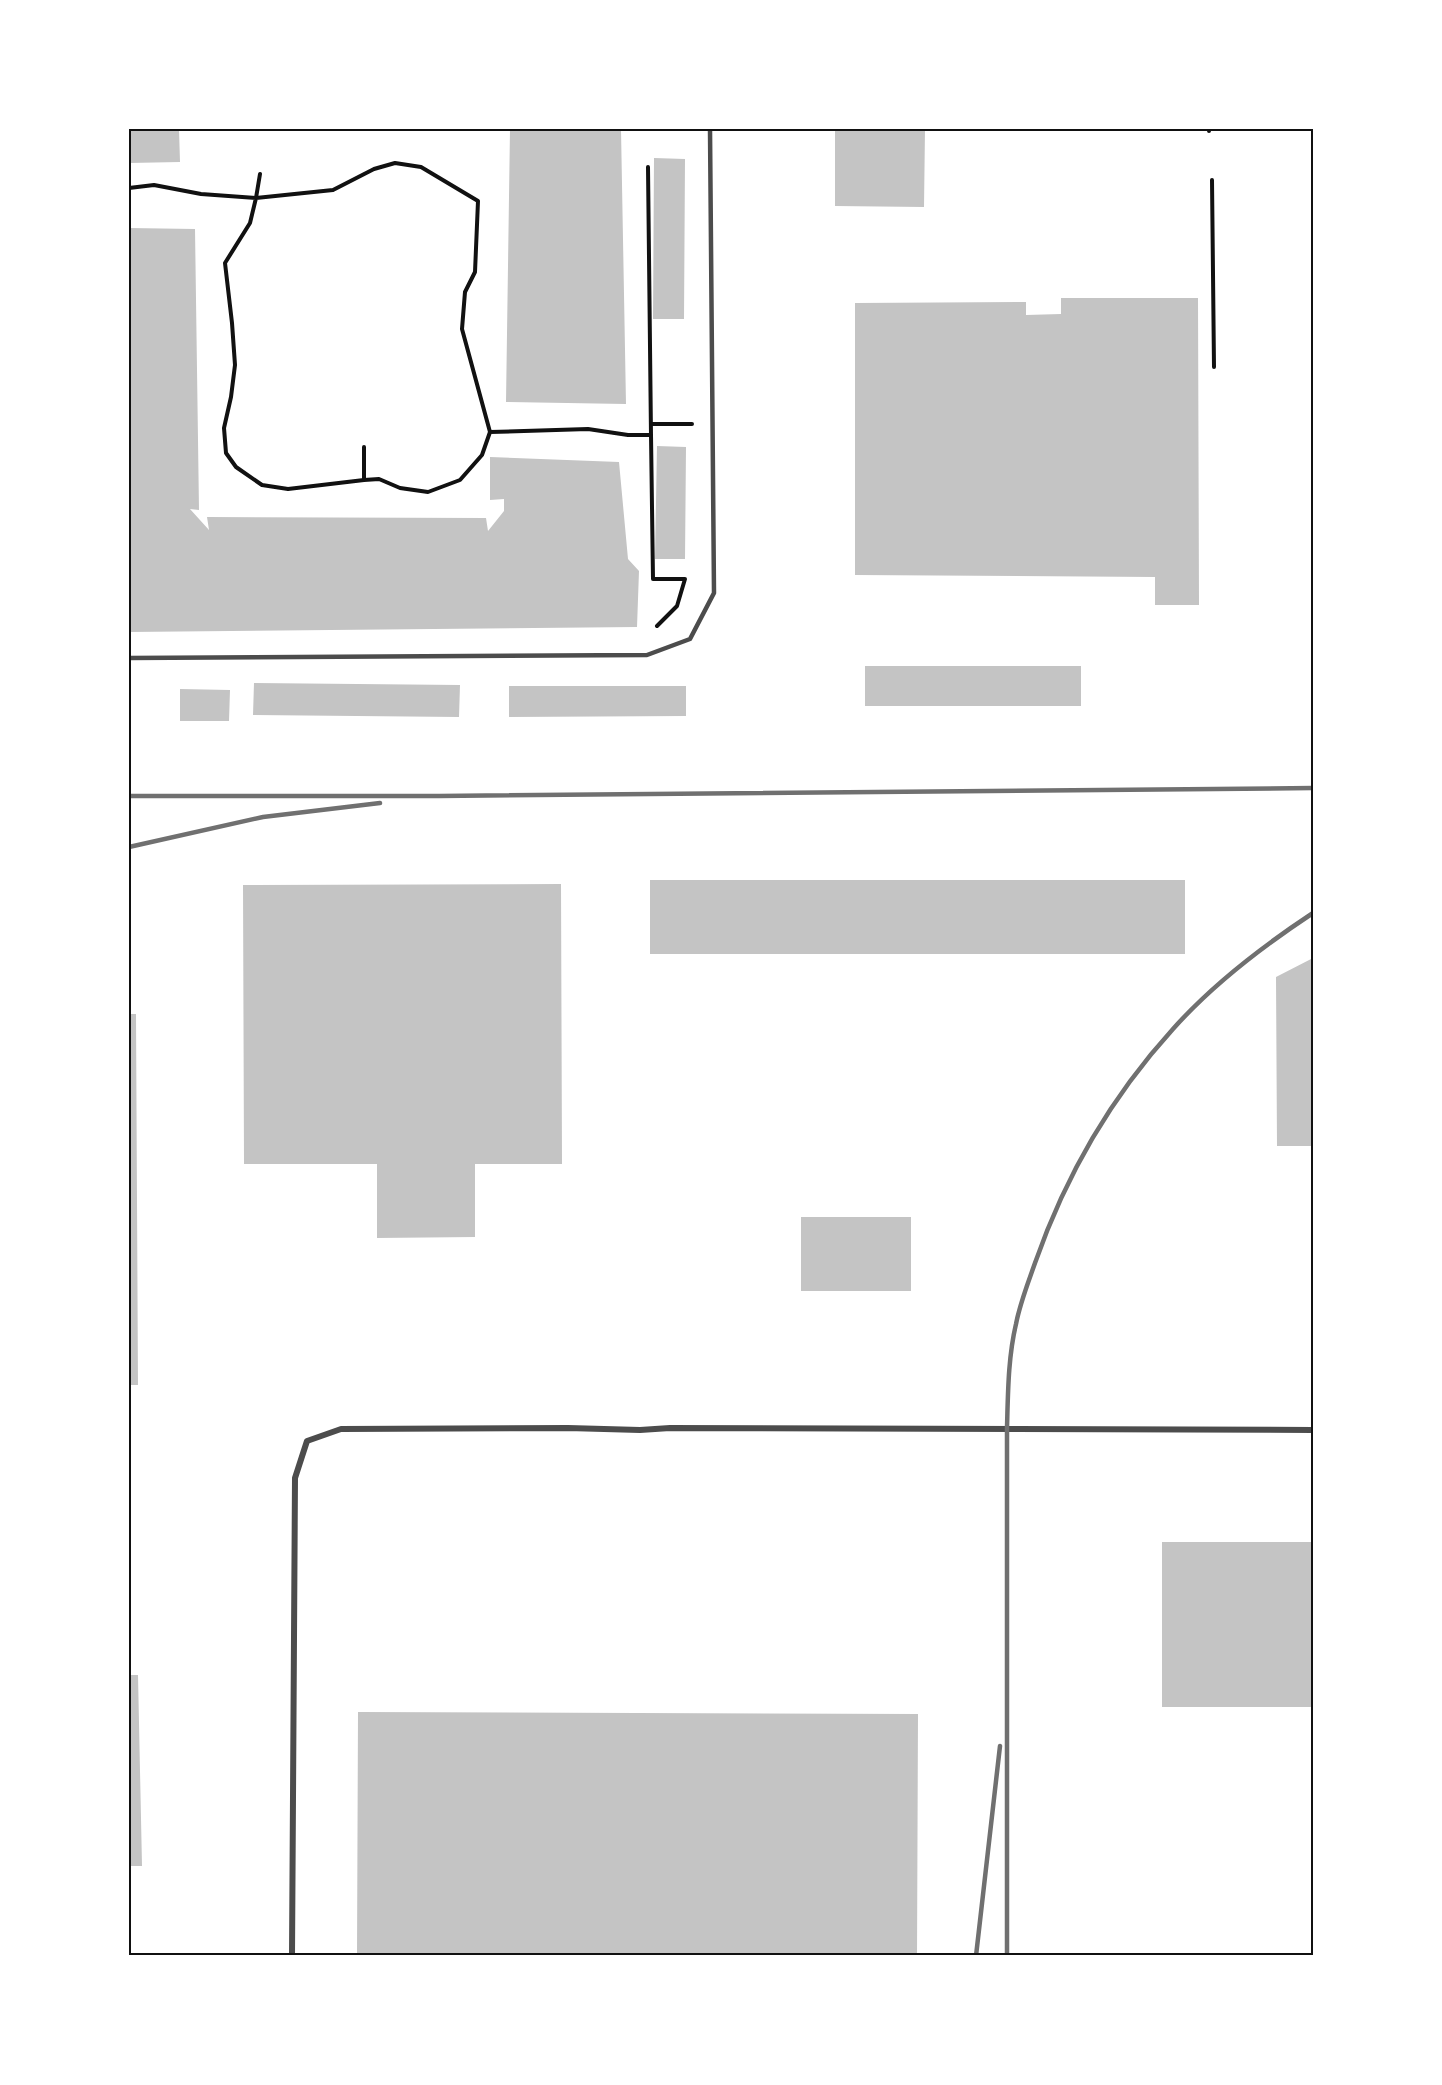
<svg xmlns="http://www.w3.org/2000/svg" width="1442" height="2085" font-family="'Source Serif 4',serif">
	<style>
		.building { fill: #c4c4c4 }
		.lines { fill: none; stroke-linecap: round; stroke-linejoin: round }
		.path { stroke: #111; stroke-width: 4 }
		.service { stroke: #4c4c4c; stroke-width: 4.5 }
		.minor { stroke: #4c4c4c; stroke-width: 6 }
		.rail { stroke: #707070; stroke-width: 4.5 }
		.neatline { fill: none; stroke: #111; stroke-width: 2 }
	</style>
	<rect width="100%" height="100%" fill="#fff"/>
	<path class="building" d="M129,129H179L180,162L129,163Z
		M510,129H621L626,404L506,402Z
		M835,129H925L924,207L835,206Z
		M654,158L685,159L684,319H653Z
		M129,228L195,229L199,510L190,509L209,530L207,517L486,518L488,531L504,511V499L490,500V457L619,462L628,559L639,571L637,627L129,632Z
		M1061,298H1198L1199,605H1155V577L855,575V303L1026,302V315L1061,314Z
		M657,446L686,447L685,559H655Z
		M865,666H1081V706H865Z
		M254,683L460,685L459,717L253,715Z
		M509,686H686V716L509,717Z
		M180,689L230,690L229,721H180Z
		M650,880H1185V954H650Z
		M561,884L562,1164H475V1237L377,1238V1164H244L243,885Z
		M1313,958V1146H1277L1276,977Z
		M129,1014H136L138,1385H129Z
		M801,1217H911V1291H801Z
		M1162,1542H1313V1707H1162Z
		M129,1675H138L142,1866H129Z
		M358,1712L918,1714L917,1956H357Z"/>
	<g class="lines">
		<path class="path" d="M1209,129V131
			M648,167L651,435
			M260,174L256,198L250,223L225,263L232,323L235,365L231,397L224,428L226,453L236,467L262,485L288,489L364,480V447
			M1212,180L1214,367
			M129,188L154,185L201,194L256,198L333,190L374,169L395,163L421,167L478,201L475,272L465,292L462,329L490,432L588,429L628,435H651L653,579H685L677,606L657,626
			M651,424H692
			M364,480L379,479L400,488L428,492L460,480L482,455L490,432"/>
		<path class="service" d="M129,658L647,655L690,639L714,593L710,129"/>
		<path class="minor" d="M292,1956L295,1478L307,1441L341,1429L568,1428L640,1430L670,1428L1313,1430"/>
		<path class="rail" d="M129,796H439L1313,788
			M129,847L263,817L380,803
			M976,1956L1000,1746
			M1007,1956V1428C1008,1393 1008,1358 1016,1324C1020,1303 1028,1283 1035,1263C1065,1177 1112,1096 1173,1029C1213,984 1263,946 1313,913"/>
	</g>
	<rect width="1442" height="2085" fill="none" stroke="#ffffff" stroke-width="261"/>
	<rect x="130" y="130" width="1182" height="1824" class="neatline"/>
</svg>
